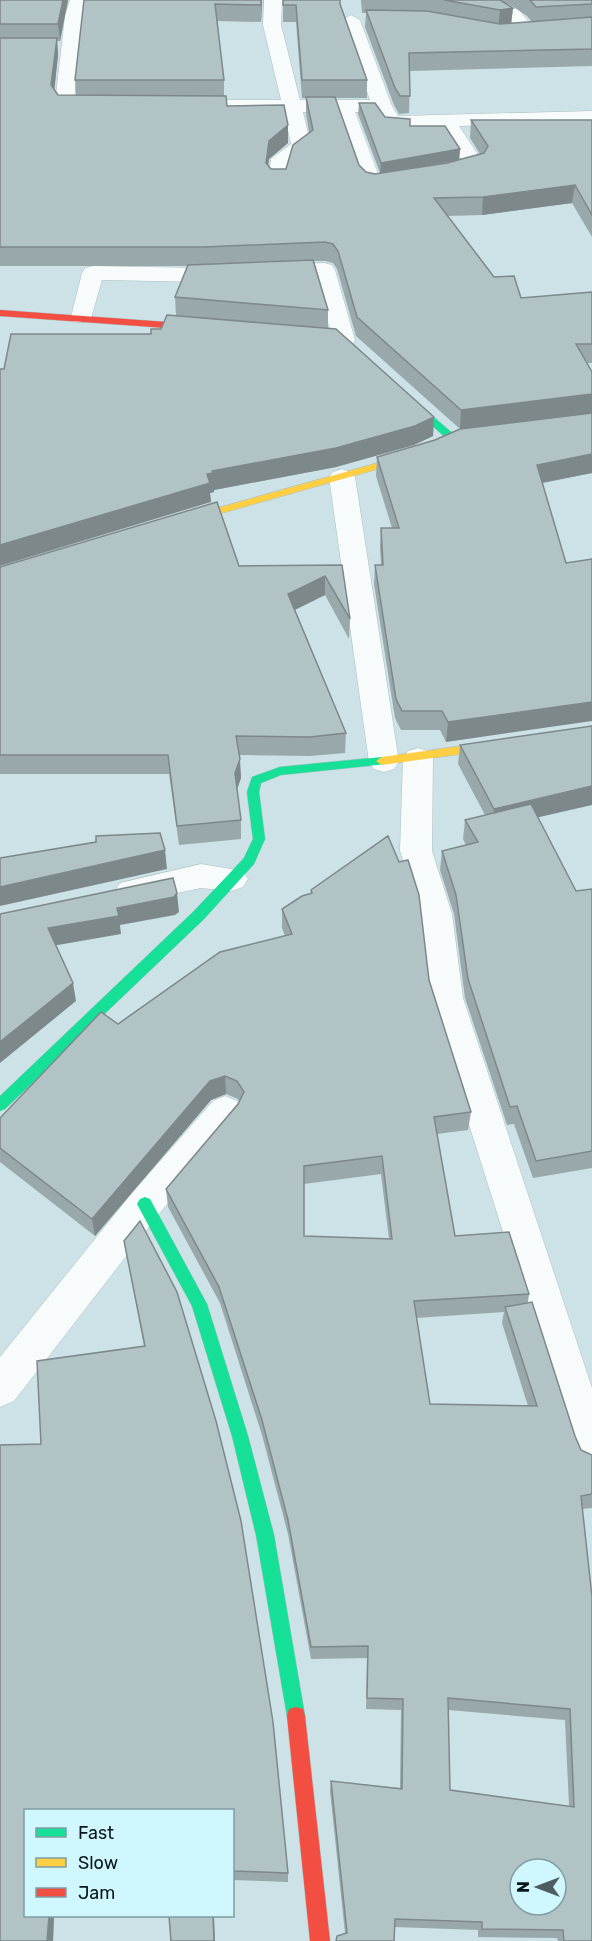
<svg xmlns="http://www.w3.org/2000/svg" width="592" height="1941" font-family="Rubik,sans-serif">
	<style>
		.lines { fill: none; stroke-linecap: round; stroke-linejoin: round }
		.street-casing { stroke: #aebfc2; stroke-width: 1 }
		.fast-casing { stroke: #aebfc2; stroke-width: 1 }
		.slow-casing { stroke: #aebfc2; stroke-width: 1 }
		.jam-casing { stroke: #aebfc2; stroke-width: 1 }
		.street { fill: #f7fbfb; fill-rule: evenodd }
		.fast { fill: #16e098; fill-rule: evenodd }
		.slow { fill: #ffcf43; fill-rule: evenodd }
		.jam { fill: #f24e42; fill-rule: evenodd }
		.wall { fill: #99a8aa; fill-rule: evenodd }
		.shaded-wall { fill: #7d888b }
		.building { fill: #b2c3c6; stroke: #7d888b; stroke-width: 1.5; fill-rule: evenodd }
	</style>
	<rect width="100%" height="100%" fill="#cce2e6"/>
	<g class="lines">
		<defs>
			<path id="street" d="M70,0H88L83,16L74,100L108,102L111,106L108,110C93,114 65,117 55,103L65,16Z
				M264,0H282L281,25L300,100H370L342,20L351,15L360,20L392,106L398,116L592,111V123L459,126L485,165L482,169L445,179L374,190L367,188L361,182L336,112H303L311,146L291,162L285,185H271L268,181L271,159L291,144L284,112H182L172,106L182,100H281L263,25ZM355,112H376L385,126L392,128L440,127L463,162L379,177Z
				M487,0L517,7L537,33L534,37H522L505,15L464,5L461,1Z
				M324,263L332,265L335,270L355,340L352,345H336L333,340L315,277L205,282L102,280L90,322H74L71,317L82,273L85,268L93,266L205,268Z
				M342,469L351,472L355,477L399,762L394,769L384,772L374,769L369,762L329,477L333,472Z
				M418,748L428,751L433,758L432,851L452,914L463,998L592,1388V1470L578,1464L572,1450L429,998L420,914L400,851L403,758L408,751Z
				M201,864L243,871L248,879L243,887L232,891L201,888L131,903L120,899L115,891L120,883Z
				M225,1096L237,1101L243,1111L237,1121L158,1215L14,1401L0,1407V1357L132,1193L213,1101Z"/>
			<path id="fast" d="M401,389L457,437V441H449L398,394L396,392Z
				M382,757L386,758L388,761L386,764L281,775L261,783L259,792L265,839L254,864L204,919L5,1109L0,1111V1096L194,911L244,858L253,839L247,792L252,777L280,767Z
				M145,1197L150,1199L207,1304L248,1436L274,1535L305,1716L303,1723L296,1725L289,1723L287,1716L256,1535L232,1436L192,1306L137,1204L140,1199Z"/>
			<path id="slow" d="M420,451L424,452V456L180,525H172L171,523L172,521Z
				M592,728V736L382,765L376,761L382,757Z"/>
			<path id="jam" d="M0,310L208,325L213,328L208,331L0,316Z
				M296,1707L303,1709L305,1716L330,1941H310L287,1716L289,1709Z"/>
		</defs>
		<use href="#street" class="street-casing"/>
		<use href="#fast" class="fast-casing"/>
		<use href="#slow" class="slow-casing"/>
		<use href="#jam" class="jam-casing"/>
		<use href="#street" class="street"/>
		<use href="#fast" class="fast"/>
		<use href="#slow" class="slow"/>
		<use href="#jam" class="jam"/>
	</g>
	<path class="wall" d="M0,0H68L60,41H57L58,55L54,90L58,95H76L75,80L84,0H262L261,22L217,21L224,80V96L227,106L288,125V143L269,159L268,166L271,169H286L309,132L306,114V98H302L296,22H283V0L340,4L367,80V98H335L359,165L366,172L375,174L380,173L358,114L359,103L385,117L410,126L460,149L459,160L480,154L470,138L471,120H592V237L572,203L482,215L448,216L494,277L521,298L592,292V363H587L592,372V473L543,483L446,742L440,730H401L395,718L374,584L375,565H381L380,547L381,528H392L376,476L377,457L555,417L460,429L356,336L337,269L333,263L325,261H314L328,310V329L434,417L433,436L414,445L336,467L214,490V492L210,493L211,502L4,369L151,334L161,329L176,316L175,297L188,266H0Z
		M361,0H592V66L410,71L409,113L399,114L394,105L365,27L366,13H362ZM505,3L509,4L527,16L532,22L511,23L513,8Z
		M342,565L350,619L349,639L325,595L295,610L346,733L345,753L310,756L239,755L241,778L237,789L241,820V839L179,845L169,774H0V567Z
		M460,745L537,817L576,891L592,889V1168L533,1178L514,1124L507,1125L465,998L454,914L440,870L442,851L466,845L463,839L465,820L485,815L458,764Z
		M311,890L429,980L471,1112L468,1130L437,1134L455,1236L529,1294L528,1302L575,1436L581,1450L592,1455V1508L582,1509L592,1941H558L557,1938L478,1937V1930L395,1927L394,1941H336L337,1936L345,1933L330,1791L331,1781L400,1788L401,1710L366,1709L367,1658L311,1659L288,1534L262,1435L220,1303L168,1207L166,1189L238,1104L239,1101L238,1099L226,1094L211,1100L95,1236L0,1162V1118L118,1024L285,936L282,928V909L311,894ZM381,1174L389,1239L304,1236V1184ZM504,1312L502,1323L528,1406L430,1404L416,1318ZM448,1710L565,1720L569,1806L450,1790Z
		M124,1241L288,1873V1882L232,1880V1810H26V1916H54L53,1941H0L41,1444L144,1346Z"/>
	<path class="shaded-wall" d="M63,0H68L60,41L58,24Z
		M261,0H262L261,22Z
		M513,8L511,25L498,27L500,10Z
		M57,38L58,55L53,103L51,85Z
		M288,125V143L269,159L266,181V163L269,141Z
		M460,149L459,160L380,174L381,163Z
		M575,185L572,203L482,215L483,197Z
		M592,394V413L460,429L461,410Z
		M434,417L433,436L414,445L336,467L214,490V492L210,493L211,502L0,566V545L207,474L212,471Z
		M592,454V473L535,484L537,465Z
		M325,576V595L288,613V594Z
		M592,702V721L446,742L448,722Z
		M240,759L241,778L236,792L235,773Z
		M592,786V805L492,828L494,809Z
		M165,850L167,869L0,906V887Z
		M177,893L179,912L175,915L120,925L121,934L52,946L48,928L117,908Z
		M73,983L76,1001L0,1063V1042Z
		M225,1076L226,1094L211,1100L95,1236L92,1219L210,1081Z
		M49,1916H54L53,1941H47Z
		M213,1916H214L215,1941H214Z"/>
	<path class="building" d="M0,0H63L58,24H0Z
		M84,0H261V5L215,4L224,80H75Z
		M283,0H340V4L367,80H302L296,5H283Z
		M444,0H500L513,8L500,10Z
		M530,0H592V4L536,7Z
		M366,10L427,11L500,24L592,17V49L409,53L410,96H400L395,88Z
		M0,38H57L51,85L58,95L226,96L227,106L284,105L288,125L269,141L266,163L271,169H286L293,145L313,130L306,97H335L359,165L366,172L375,174L447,163L484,153L488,146L471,120H592V215L575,185L483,197L434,198L494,277L514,276L521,298L592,292V344H576L592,372V394L461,410L357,317L338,251L333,244L325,242L204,247H0Z
		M359,103H375L385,117L410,119V126H445L460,149L381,163Z
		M313,260L328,310L175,297L188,265Z
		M167,315L336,329L434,417L415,426L336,448L212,471L213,473L207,474L210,483L0,545V369H4L11,334H151V329H161Z
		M592,413V454L537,465L566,563L592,559V702L448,722L442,711H402L396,699L375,565H383L381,528H399L377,457L435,440L460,429Z
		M217,502L239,566L342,565L350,619L325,576L288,594L346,733L310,737L236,736L240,759L235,773L241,820L177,826L168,755H0V567Z
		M592,726V786L494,809L460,745Z
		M531,804L576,891L592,889V1151L536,1161L517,1106L510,1107L468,979L456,895L442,851L478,842L465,820Z
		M160,833L165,850L0,887V858L96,842V836Z
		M388,836L399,862L408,860L419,895L429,980L471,1112L434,1117L455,1236L509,1232L529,1294L414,1301L430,1404L537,1406L505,1307L532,1302L575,1436L581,1450L592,1455V1494L581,1496L592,1597V1941H564L563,1930L482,1929V1922L395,1919L394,1941H336L337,1936L347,1933L331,1781L402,1789L403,1699L367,1698L368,1646L311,1647L288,1520L262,1420L219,1287L166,1189L238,1104L244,1092L237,1081L225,1076L210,1081L92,1219L0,1148V1118L101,1012L118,1024L220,952L292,934L282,909L302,896L312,893L311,890ZM382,1156L392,1239L304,1236V1166ZM448,1698L570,1709L574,1807L450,1790ZM520,1869H556V1905H520Z
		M173,878L177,893L174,897L117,908L119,916L48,928L73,983L0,1042V914Z
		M140,1221L177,1292L216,1421L241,1521L273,1722L288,1873L232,1871V1810H26V1916H49L47,1941H0V1445L41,1444L37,1361L145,1346L124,1241Z
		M169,1916H213L214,1941H171Z"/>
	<rect x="24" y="1809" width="210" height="108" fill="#cff7fd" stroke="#7f9da2" stroke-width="1.5"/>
	<rect x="36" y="1828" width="30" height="9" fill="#16e098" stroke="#7f9da2" stroke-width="1.5"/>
	<text x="78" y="1839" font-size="18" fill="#081719">Fast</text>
	<rect x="36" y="1858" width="30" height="9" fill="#ffcf43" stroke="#7f9da2" stroke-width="1.5"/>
	<text x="78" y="1869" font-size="18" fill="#081719">Slow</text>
	<rect x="36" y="1888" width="30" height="9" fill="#f24e42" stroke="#7f9da2" stroke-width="1.5"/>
	<text x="78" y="1899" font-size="18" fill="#081719">Jam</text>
	<g transform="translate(538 1887) rotate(270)"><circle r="28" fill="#cff7fd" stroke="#7f9da2" stroke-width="1.5"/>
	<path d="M0-4.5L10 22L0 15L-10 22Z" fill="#4d5e61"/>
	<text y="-9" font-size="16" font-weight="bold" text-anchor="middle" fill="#081719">N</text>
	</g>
</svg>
